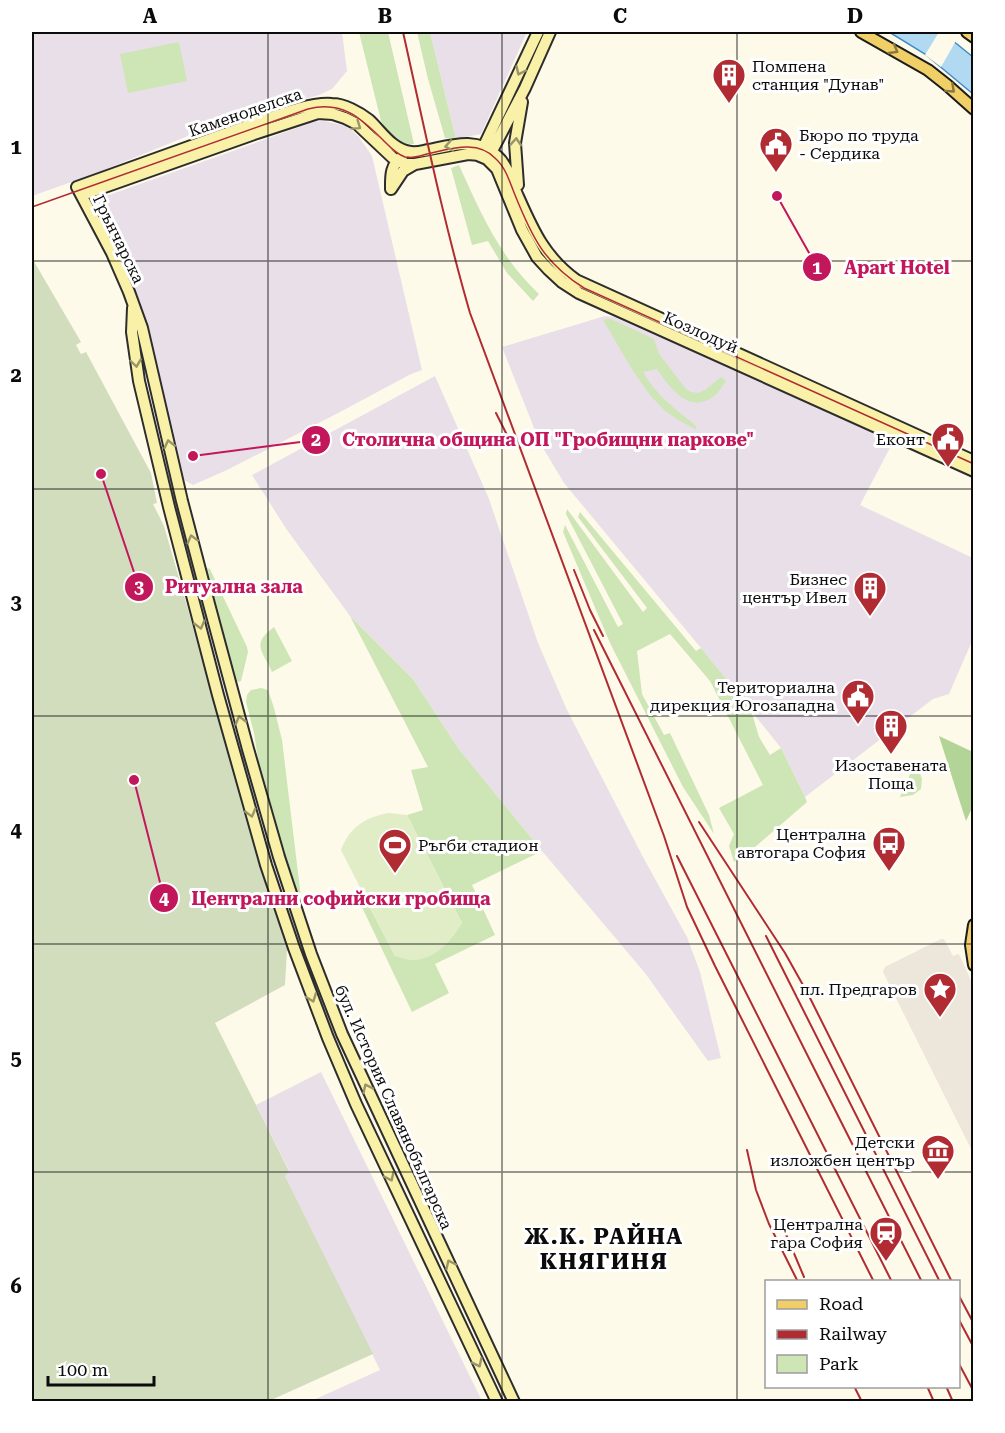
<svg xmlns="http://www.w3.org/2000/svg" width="1005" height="1433" font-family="'Roboto Serif',serif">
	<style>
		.industrial { fill: #e8dfe9 }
		.green { fill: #cee5b6 }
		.forest { fill: #b2d597 }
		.cemetery { fill: #d2ddbd }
		.pitch { fill: #e0edc7 }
		.plaza { fill: #ece7da }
		.water { fill: #b2d9f2; stroke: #3d8dc4; stroke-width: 1.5 }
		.pier { fill: #fefae9 }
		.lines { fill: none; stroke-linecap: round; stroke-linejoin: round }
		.secondary-casing { stroke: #2d2d2d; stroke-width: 14 }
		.primary-casing { stroke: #1c1c1c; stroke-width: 14 }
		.secondary { stroke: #faf1a8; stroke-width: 10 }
		.primary { stroke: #f0cf67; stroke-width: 10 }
		.tram { stroke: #b12c32; stroke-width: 1.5 }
		.rail { stroke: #b12c32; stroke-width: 2 }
		.oneway { stroke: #89773e }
		.oneway2 { stroke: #9a9569 }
		.grid { fill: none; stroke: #0b0b0b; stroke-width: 1.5; stroke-opacity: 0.55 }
		.labels { text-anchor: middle; stroke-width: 6; stroke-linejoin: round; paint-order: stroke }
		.poi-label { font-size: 16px; fill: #0b0b0b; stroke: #fff; text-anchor: end }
		.street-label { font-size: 16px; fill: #0b0b0b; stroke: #fff }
		.district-label { font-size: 22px; font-weight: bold; letter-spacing: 1.5px; fill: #0b0b0b; stroke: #fff }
		.leader { fill: none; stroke: #c2185b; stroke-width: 2 }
		.callout-dot { fill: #c2185b; stroke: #fff; stroke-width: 2 }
		.mark-label { font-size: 18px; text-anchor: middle; font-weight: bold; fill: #fff }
		.callout-label { font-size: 18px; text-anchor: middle; font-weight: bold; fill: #c2185b; stroke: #fff; stroke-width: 6; stroke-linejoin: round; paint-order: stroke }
		.neatline { fill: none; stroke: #0b0b0b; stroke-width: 2 }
		.grid-label { font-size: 20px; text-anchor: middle; font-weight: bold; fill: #0b0b0b }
	</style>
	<rect width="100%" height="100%" fill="#fefae9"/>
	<path class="industrial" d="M32,32H342L347,71L332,89L319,95L220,123L94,174L32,196Z
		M430,32H527L481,134L456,139Z
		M324,121L347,126L359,137L372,156L422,370L411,374L340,412L227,470L193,485L184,480L178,460L160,380L139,299L94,205L95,200L314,122Z
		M605,316L614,317L840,417L893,442L860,505L973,558V642L972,641L949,694L933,699L805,797L781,748L701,648L564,483L540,443L502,347Z
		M435,376L489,499L538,643L567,710L643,857L687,937L700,972L721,1058L708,1061L645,973L542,851L458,748L413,679L350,616L287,530L252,475Z
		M321,1072L482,1401H311L380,1370L285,1176L289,1170L256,1105Z"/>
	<path class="green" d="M359,32H388L414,144C398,145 389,134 381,121Z
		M417,32H430L456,139L445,138L428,79Z
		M179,42L187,81L128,93L120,54Z
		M459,165C480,212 501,259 539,294L533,301L507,273L488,241L472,245L451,168Z
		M607,319H611L654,339L659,354L686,389L691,392L698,393L705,390L721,377L726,381C722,387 717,395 710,399C686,412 668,385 657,369L643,372C656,395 675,409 695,425L697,430C684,423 671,417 661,407C637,383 621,349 603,320Z
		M567,509L643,612L647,608L578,517L580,512L696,651L701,648L751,710L759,737L770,755L781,748L805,797L807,802L755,847L734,862L729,846L734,834L719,808L763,785L710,681L670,634L637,651L642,694L664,735L670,733L709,815L714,834L683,787L610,643L563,532L565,525L618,627L623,624L566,514Z
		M207,568L210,569L247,647L248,652L241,681L238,682L235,680L205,570Z
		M350,616L413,679L458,748L542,851L472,885L495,935L435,964L449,993L412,1012L359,901L365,898L395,956L462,923L407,815L423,810L411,770L428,767Z
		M274,627L292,661L272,672C262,650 251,644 274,627Z
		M261,688L268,690L274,708L282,740L302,906H300L281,845L259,766L254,733L246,702L247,695L251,690Z
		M916,761L922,779L921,789L913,795L900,797Z"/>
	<path class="forest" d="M939,736L973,752V806L966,821Z"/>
	<path class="cemetery" d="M32,258L81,342L76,345L81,354L86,352L151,473L157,503L153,504L164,526L213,696L259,865L287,949L285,985L215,1023L289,1171L285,1176L373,1354L269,1401H32Z"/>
	<path class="pitch" d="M389,813L407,815L462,923C451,942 433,962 409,960C404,959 399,957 395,956L341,850C350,827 365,817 389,813Z"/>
	<path class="plaza" d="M941,939H944L953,956L958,954L960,956L973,985V1153L883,972L885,967Z"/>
	<path class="water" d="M889,32H942L973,57V94L925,54Z"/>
	<path class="pier" d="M939,32H947L957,39L941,67L925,55Z"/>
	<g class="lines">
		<defs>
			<path id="secondary" d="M486,152L484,146L538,32
				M475,154L487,159L497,169L522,230L537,257L548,269L562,282L579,293L974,471
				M518,185L515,143L522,102
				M391,189C391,177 390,165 402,157
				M391,189L403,171L415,164
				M82,195L257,133L318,113L333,114L345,118L357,124L393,158L405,164H415L468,154L480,155L492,151L525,88L550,32
				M133,308L132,332L139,381L169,507L218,695L266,865L294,948L328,1038L356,1104L497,1402
				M514,1402L342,1034L311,954L279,857L248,749L209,604L182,501L142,328L129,292L112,253L77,187C133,167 189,147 244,127C269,119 306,102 332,104C344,104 359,112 369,120C381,131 392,150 411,152C417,153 423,151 429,150C453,145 477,137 497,156C507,165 511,179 516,192C532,228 543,256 576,280L974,461"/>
			<path id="primary" d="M861,32L928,70L947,85L974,109
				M967,32L974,37
				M974,925L971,945L974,965"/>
		</defs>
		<use href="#secondary" class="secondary-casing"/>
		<use href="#primary" class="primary-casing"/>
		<use href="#secondary" class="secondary"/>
		<use href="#primary" class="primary"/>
		<path class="tram" d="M32,207L308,109C342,100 361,118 383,140C389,146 396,154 405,157C412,159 420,156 427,154C450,149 478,139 496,159C506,168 510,183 515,195C532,237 544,263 584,288L974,464"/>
		<path class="rail" d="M403,32C424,126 443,220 470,313L664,836L687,907L715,966L874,1282
			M496,413L507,435
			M574,570L590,610L603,636
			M594,630C703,848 812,1065 922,1282
			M699,822L785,953L808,994L952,1282
			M677,856L892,1282
			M766,936L940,1282
			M747,1150L756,1190L769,1224L798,1282
			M782,1225L804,1277
			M958,1294L974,1324
			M958,1318L974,1348
			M958,1362L974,1392
			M854,1386L862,1402
			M927,1386L934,1402
			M946,1386L953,1402"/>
	</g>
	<defs><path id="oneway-chevron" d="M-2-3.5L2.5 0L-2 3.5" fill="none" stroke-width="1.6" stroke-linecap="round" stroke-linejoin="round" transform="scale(1.5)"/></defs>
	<g class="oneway">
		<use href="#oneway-chevron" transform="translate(894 50) rotate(30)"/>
		<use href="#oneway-chevron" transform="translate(951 89) rotate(42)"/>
	</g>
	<g class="oneway2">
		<use href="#oneway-chevron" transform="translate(520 71) rotate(115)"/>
		<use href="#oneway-chevron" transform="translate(357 126) rotate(35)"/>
		<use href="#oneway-chevron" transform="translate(516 142) rotate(-86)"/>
		<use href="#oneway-chevron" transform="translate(449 146) rotate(170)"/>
		<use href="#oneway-chevron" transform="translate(136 363) rotate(82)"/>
		<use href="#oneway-chevron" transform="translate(169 444) rotate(-103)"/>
		<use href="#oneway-chevron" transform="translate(192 539) rotate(-105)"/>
		<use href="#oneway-chevron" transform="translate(200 625) rotate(75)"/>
		<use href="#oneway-chevron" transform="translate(240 720) rotate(-105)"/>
		<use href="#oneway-chevron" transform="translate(251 813) rotate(74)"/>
		<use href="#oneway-chevron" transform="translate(312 998) rotate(69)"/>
		<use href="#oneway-chevron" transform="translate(367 1088) rotate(-115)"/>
		<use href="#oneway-chevron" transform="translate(390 1177) rotate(65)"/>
		<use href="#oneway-chevron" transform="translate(450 1264) rotate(-115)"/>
		<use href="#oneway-chevron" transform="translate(478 1363) rotate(64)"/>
	</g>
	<path class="grid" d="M268,32V1402M502,32V1402M737,32V1402M32,261H974M32,489H974M32,716H974M32,944H974M32,1172H974"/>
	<defs>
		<symbol id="building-pin" viewBox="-11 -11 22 30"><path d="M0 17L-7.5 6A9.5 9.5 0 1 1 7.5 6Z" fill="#b12c32" stroke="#fff"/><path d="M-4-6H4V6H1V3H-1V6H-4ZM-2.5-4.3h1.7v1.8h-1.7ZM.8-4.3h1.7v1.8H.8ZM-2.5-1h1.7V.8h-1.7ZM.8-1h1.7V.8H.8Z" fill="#fff"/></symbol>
		<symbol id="civic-pin" viewBox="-11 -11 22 30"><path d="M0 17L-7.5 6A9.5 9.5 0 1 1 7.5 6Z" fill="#b12c32" stroke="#fff"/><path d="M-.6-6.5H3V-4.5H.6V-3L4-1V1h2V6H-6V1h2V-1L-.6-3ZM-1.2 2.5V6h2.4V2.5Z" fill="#fff"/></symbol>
		<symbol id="bus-pin" viewBox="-11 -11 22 30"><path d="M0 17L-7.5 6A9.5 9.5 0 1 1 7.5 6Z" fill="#b12c32" stroke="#fff"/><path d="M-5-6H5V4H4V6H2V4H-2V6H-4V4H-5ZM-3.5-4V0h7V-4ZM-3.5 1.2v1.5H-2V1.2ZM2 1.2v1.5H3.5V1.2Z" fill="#fff"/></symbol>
		<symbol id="stadium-pin" viewBox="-11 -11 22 30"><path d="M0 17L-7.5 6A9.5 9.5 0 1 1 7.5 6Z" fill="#b12c32" stroke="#fff"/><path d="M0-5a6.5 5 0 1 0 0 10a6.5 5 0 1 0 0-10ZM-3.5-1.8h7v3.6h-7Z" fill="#fff"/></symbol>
		<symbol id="sight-pin" viewBox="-11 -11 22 30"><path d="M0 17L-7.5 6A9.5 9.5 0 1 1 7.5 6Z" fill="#b12c32" stroke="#fff"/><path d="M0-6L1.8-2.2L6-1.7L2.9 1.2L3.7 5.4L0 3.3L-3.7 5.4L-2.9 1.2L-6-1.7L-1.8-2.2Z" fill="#fff"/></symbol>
		<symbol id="museum-pin" viewBox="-11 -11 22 30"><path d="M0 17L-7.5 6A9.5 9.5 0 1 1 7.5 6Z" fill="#b12c32" stroke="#fff"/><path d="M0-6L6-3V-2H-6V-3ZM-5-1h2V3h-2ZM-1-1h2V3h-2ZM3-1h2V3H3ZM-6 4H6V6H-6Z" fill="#fff"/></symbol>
		<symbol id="station-pin" viewBox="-11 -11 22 30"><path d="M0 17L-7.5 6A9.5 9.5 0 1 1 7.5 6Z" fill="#b12c32" stroke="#fff"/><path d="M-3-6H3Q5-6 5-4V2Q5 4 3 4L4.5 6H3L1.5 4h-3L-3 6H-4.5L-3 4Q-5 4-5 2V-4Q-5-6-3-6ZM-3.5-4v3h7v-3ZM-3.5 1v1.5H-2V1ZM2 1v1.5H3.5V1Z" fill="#fff"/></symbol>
	</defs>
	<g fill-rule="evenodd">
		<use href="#building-pin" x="710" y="56" width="38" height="52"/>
		<use href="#civic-pin" x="757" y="125" width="38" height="52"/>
		<use href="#civic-pin" x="929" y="420" width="38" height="52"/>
		<use href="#building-pin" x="851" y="569" width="38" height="52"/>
		<use href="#civic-pin" x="839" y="677" width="38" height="52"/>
		<use href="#building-pin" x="872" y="707" width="38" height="52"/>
		<use href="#bus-pin" x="870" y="824" width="38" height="52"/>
		<use href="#stadium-pin" x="376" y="826" width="38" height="52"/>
		<use href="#sight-pin" x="921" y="970" width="38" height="52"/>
		<use href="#museum-pin" x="919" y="1132" width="38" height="52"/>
		<use href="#station-pin" x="867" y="1214" width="38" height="52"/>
	</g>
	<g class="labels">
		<g class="poi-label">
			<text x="752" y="72" text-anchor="start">Помпена<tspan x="752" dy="18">станция "Дунав"</tspan></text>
			<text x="799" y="141" text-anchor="start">Бюро по труда<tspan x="799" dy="18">- Сердика</tspan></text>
			<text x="925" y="445">Еконт</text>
			<text x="847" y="585">Бизнес<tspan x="847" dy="18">център Ивел</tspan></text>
			<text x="835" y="693">Териториална<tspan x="835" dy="18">дирекция Югозападна</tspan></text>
			<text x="891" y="771" text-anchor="middle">Изоставената<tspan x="891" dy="18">Поща</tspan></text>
			<text x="866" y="840">Централна<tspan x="866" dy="18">автогара София</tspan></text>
			<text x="418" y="851" text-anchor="start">Ръгби стадион</text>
			<text x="917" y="995">пл. Предгаров</text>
			<text x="915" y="1148">Детски<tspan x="915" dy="18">изложбен център</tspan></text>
			<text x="863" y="1230">Централна<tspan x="863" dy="18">гара София</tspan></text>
		</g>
		<g class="street-label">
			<text transform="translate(245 112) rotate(-19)" y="6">Каменоделска</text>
			<text transform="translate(119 239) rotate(64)" y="6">Грънчарска</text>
			<text transform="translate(701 332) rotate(24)" y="6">Козлодуй</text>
			<text transform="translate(394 1107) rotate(66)" y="6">бул. История Славянобългарска</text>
		</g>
		<g class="district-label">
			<text x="604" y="1244">Ж.К. РАЙНА<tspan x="604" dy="25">КНЯГИНЯ</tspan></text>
		</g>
	</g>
	<path class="leader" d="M777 196L817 267M193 456L316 440M101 474L139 587M134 780L164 898"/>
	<g class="callout-dot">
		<circle cx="777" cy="196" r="6"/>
		<circle cx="193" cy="456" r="6"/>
		<circle cx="101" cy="474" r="6"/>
		<circle cx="134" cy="780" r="6"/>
		<circle cx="817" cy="267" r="15"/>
		<circle cx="316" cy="440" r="15"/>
		<circle cx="139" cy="587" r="15"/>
		<circle cx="164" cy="898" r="15"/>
	</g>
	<g class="mark-label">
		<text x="817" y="274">1</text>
		<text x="316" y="446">2</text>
		<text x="139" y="593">3</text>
		<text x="164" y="905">4</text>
	</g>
	<g class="callout-label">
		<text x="897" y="274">Apart Hotel</text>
		<text x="548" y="446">Столична община ОП "Гробищни паркове"</text>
		<text x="234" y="593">Ритуална зала</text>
		<text x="341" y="905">Централни софийски гробища</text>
	</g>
	<rect width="1005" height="1433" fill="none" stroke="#ffffff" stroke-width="66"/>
	<rect x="765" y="1280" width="195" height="108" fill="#ffffff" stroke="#9d9d9d" stroke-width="1.5"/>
	<rect x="777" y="1300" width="30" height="9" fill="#f0cf67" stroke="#9d9d9d" stroke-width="1.5"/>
	<text x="819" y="1310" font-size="18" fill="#0b0b0b">Road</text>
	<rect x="777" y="1330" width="30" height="9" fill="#b12c32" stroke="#9d9d9d" stroke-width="1.5"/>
	<text x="819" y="1340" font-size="18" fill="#0b0b0b">Railway</text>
	<rect x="777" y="1355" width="30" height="18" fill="#cee5b6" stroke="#9d9d9d" stroke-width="1.5"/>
	<text x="819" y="1370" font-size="18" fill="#0b0b0b">Park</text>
	<path d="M48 1376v9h106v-9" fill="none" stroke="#0b0b0b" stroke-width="3"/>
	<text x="57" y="1376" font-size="18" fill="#0b0b0b" stroke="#ffffff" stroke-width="4.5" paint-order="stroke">100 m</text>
	<rect x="33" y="33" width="939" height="1367" class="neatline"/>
	<g class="grid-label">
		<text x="150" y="23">A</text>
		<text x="385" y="23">B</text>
		<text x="620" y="23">C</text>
		<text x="855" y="23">D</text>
		<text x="16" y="154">1</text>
		<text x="16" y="382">2</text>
		<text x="16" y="609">3</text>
		<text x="16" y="837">4</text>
		<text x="16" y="1065">5</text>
		<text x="16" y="1293">6</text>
	</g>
</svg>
